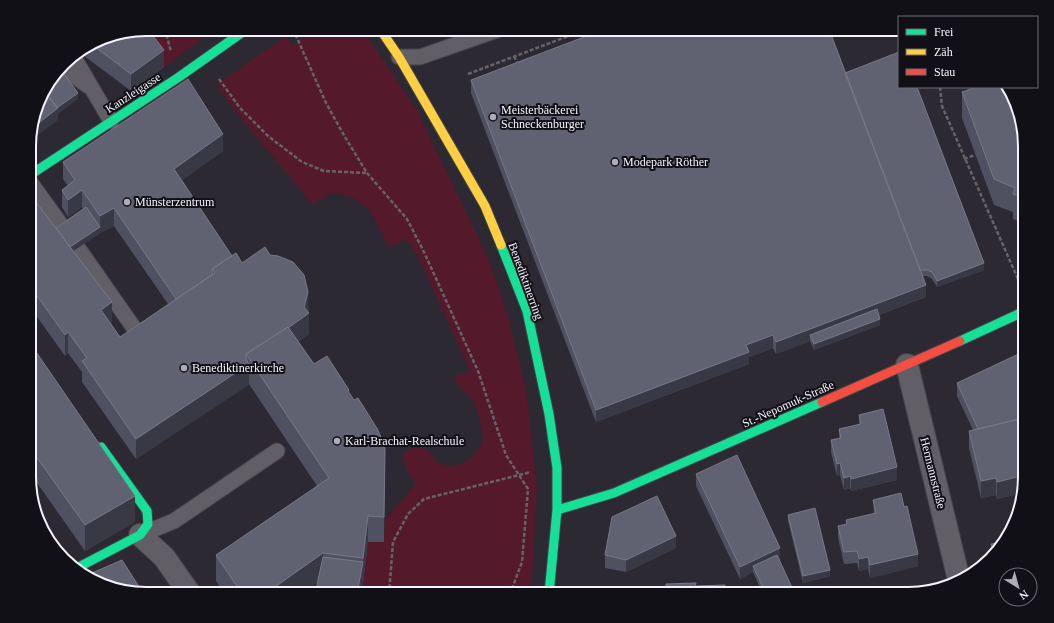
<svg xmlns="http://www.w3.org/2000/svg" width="1054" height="623" font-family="'Times New Roman',serif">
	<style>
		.green { fill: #54192b }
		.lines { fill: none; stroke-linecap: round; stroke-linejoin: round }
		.lane-casing { stroke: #46444b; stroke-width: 17 }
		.street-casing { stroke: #46444b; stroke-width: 24 }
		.fast-casing { stroke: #46444b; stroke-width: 11 }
		.slow-casing { stroke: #46444b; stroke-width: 11 }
		.jam-casing { stroke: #46444b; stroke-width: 11 }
		.path { stroke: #666469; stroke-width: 2.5; stroke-dasharray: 4 2; stroke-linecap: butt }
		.lane { stroke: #615f65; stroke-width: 15 }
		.street { stroke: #615f65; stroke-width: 22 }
		.fast { stroke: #16e098; stroke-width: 9 }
		.slow { stroke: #ffcf43; stroke-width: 9 }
		.jam { stroke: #f24e42; stroke-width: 9 }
		.wall { fill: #4f5060; fill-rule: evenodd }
		.shaded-wall { fill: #393946 }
		.building { fill: #616271; stroke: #787887 }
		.poi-dot { fill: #afacb7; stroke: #121017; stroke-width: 1.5 }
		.labels { text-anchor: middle; stroke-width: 4; stroke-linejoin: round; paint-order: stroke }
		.street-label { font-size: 12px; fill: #f6f3fe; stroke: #121017 }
		.poi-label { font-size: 12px; fill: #f6f3fe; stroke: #121017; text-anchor: start }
		.rim { fill: none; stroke: #f6f3fe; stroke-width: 2 }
	</style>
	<rect width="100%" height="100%" fill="#2c2932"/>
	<path class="green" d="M146,29H215L164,67L136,31Z
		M316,29H362L417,110L489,260L507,313L526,389L537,487L531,594H361L368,542H384L385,519L416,484C406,473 393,445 420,448C431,449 431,458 439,463C450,469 464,465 472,456C477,452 483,442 483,435C483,429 477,408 474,403C468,392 456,389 455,376L470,371L418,256L405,239L397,245L388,246L369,209L355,199L341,194H330L312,204L243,121L216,85L286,36L292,46Z"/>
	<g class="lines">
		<defs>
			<path id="lane" d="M73,56L111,121
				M399,57H420L500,29
				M62,67L88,86
				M30,182L64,229
				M78,248L134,328
				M140,535L174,521L277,451"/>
			<path id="street" d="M907,365L959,580
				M140,535L164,557L190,594"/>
			<path id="fast" d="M30,175L179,77L247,29
				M501,245L527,311L549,414L557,468V510L549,594
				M960,341L1025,311
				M557,510L614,493L822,402
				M77,568L140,535L148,524L147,511L101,447"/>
			<path id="slow" d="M380,29L399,57L485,206L501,245"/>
			<path id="jam" d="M822,402L960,341"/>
		</defs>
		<use href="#lane" class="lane-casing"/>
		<use href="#street" class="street-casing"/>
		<use href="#fast" class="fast-casing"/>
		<use href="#slow" class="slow-casing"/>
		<use href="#jam" class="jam-casing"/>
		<path class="path" d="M165,29L171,52
			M293,29L326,103L345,137L367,173L407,219L424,252L478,371L506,455L528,489L522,562L513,586V594
			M296,36L305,29
			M514,56L518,65
			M468,74L587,29
			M219,79L240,108L268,136L302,162L324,171L367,173
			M940,87L942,106L1021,286
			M964,159L975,155
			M389,594L393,542L408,514L424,499L531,472"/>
		<use href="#lane" class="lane"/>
		<use href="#street" class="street"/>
		<use href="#fast" class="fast"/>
		<use href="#slow" class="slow"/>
		<use href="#jam" class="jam"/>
	</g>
	<path class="wall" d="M625,31L845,73L984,270L937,287L932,279L927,276H922L926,297L879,315L880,325L814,350L810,341L776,354L773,348L749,357V364L596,422L471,93V80Z
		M102,38L164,67L131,91L79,52Z
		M962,92L1025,138V224L1013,219V212L994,205L962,118Z
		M223,151L182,180L232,256L242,263L270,255L308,312L309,334L298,342L314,364L349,393L385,448L384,542H368L363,583L361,594H315L318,582L301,594H224L216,581V555L317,486L249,384L136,459L82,382V372L68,353L65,356L30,307V206L56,228L83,209L82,207L68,217L62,207V190L68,186L63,179V162ZM114,226L168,304L120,337L111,324L112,323L73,251L100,233Z
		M30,343L135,522L85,551L30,473Z
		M1025,344V484L1022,493L997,499L996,495L981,498L969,448V431L973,430L957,396V383L1022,353V345Z
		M859,415L897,480L851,491L850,488L844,490L840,475L837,476L831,452V440L839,438V429L859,424Z
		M696,474L780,560H779L795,594H763L753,572L740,579L696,486Z
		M873,500L918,566L870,578L868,569L859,571L857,563L844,564L838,538V526L846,524V520L874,514Z
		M788,515L830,576L803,583L788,521Z
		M1003,542L991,554V544Z
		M676,548L626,572L605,568V555Z"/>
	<path class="shaded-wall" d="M164,50V67L131,91V74Z
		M78,93V99L58,114V120L30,141V131L31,129Z
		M223,134V151L174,186V169Z
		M82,190V207L68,217V200Z
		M114,208V226L100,233V216Z
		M100,227V233L63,258V252Z
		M984,263V270L937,287V281Z
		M926,285V297L812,340L810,335V341L776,354V342Z
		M308,292L309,334L288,349L286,329L304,307Z
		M112,302V323L101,331V310Z
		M880,319V325L814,350V344Z
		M68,332V353L65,356V335Z
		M773,335V348L749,357V364L596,422V410L746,345Z
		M249,364V385L136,459V439Z
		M1025,411V423L1021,425L1017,415Z
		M840,463V475L837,476V464Z
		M897,467V480L851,491V479Z
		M1025,471V484L1022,493L997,499V482Z
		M850,476V488L844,490V478Z
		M996,478V495L981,498V481Z
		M135,496V522L85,551V525Z
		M368,516V542L363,583L361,594H357L363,562Z
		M676,536V548L626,572V560Z
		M780,548V560L756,571L753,566V572L740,579V567Z
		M323,553V578L301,594H265Z
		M918,554V566L870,578V565Z
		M868,557V569L859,571V559Z
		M830,570V576L803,583V576Z"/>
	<path class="building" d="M146,29H148L164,50L131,74L91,44L102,38Z
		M605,29H624L625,31L631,29H829L926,285L776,342L773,335L746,345L749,352L596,410L471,80Z
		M899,52V87H917L984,263L937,281L932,272L927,270H920L845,73Z
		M61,70L78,93L57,108L44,91L57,74Z
		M188,79L223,134L174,169L232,256L212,269V273L213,274L176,299L114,208L100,216L82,190L68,200L62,190L75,180L63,162Z
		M976,87H1007L1025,138V198L1013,194L1015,188L994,179L962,92Z
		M44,91L58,108L31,129L41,94Z
		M36,202L112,302L101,310L120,337L215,273L212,269L236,253L242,263L265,247L270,255L278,256L293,262L304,275L308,292L304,307L309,313L288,328V327L246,354V359L249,364L136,439L82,361L87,358L68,332L65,335L30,286V206Z
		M86,207L100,227L70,247L56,228Z
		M877,309L880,319L814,344L810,335Z
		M288,327L314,364L327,356L349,390L348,391L354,400L358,398L378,430L385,448L384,517L368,516L363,558L323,553L265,594H242L216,555L329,478L246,354Z
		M30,343L135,496L85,525L30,448Z
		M1025,344V411L1017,415L1019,419L978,429L957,383L1025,351L1022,345Z
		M883,409L897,467L851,479L850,476L844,478L840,463L837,464L831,440L841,438L839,429L861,424L859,415Z
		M1025,418V475L997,482L996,478L981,481L969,431Z
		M737,455L780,548L740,567L696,474Z
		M901,493L904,507L907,506L918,554L870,565L868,557L859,559L857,551L844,552L838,526L847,524L846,520L876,513L873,500Z
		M657,496L676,536L626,560L605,555L612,517Z
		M815,508L830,570L803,576L788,515Z
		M1003,542L993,552L991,544Z
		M777,555L795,594H766L753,566Z
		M323,557L363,562L357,594H315Z
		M122,560L143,593L87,578L85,576Z
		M696,583L695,586L725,585L726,594H666V584Z
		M925,590L915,594H911Z"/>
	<g class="poi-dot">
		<circle cx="493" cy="117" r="4"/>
		<circle cx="615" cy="162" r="4"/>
		<circle cx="127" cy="202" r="4"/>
		<circle cx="184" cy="368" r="4"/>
		<circle cx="337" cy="441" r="4"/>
	</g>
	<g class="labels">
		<g class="street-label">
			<text transform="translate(133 93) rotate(-33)" y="4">Kanzleigasse</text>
			<text transform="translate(526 281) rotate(70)" y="4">Benediktinerring</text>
			<text transform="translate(788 404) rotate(-24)" y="4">St.-Nepomuk-Straße</text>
			<text transform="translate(933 473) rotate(76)" y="4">Hermannstraße</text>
		</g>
		<g class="poi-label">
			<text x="501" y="114">Meisterbäckerei<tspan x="501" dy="14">Schneckenburger</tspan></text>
			<text x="623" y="166">Modepark Röther</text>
			<text x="135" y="206">Münsterzentrum</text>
			<text x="192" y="372">Benediktinerkirche</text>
			<text x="345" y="445">Karl-Brachat-Realschule</text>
		</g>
	</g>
	<path d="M0 0H1054V623H0ZM146 36H908A110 110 0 0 1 1018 146V477A110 110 0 0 1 908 587H146A110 110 0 0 1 36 477V146A110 110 0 0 1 146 36Z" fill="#121017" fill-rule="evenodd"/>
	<path class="rim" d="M146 36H908A110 110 0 0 1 1018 146V477A110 110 0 0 1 908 587H146A110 110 0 0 1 36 477V146A110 110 0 0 1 146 36Z"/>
	<rect x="898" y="16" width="140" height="72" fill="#121017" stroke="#6d6b73"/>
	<rect x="906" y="29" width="20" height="6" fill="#16e098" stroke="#6d6b73"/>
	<text x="934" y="36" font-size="12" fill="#f6f3fe">Frei</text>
	<rect x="906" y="49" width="20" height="6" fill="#ffcf43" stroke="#6d6b73"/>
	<text x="934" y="56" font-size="12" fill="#f6f3fe">Zäh</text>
	<rect x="906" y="69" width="20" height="6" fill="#f24e42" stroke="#6d6b73"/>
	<text x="934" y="76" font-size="12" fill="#f6f3fe">Stau</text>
	<g transform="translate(1018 587) rotate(143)"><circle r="19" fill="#121017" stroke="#6d6b73"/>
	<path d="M0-3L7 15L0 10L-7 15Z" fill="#afacb7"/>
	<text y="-6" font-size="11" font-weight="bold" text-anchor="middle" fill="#f6f3fe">N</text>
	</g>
</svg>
